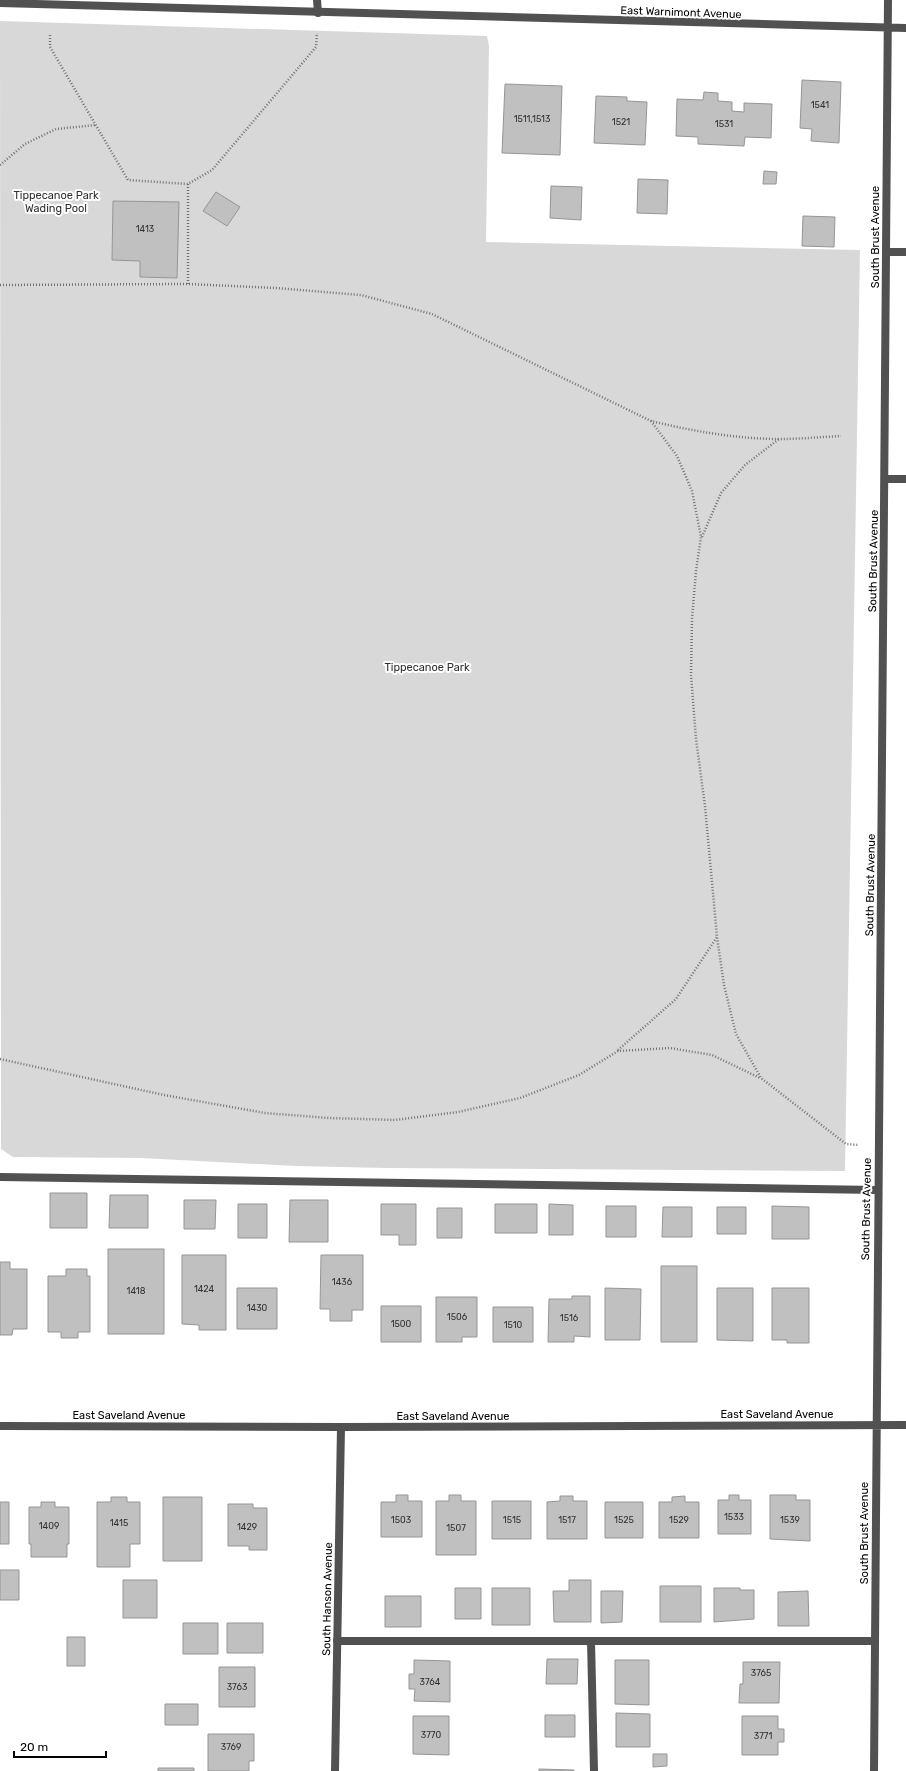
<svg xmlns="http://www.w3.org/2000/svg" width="906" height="1771" font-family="Rubik,sans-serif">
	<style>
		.green { fill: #d8d8d8 }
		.building { fill: #c0c0c0; stroke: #959595 }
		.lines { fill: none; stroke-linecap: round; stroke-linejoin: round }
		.path { stroke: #737373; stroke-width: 2.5; stroke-dasharray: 1 2; stroke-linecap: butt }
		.service { stroke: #515151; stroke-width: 8 }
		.minor { stroke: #515151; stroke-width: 8 }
		.labels { text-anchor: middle; stroke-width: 4; stroke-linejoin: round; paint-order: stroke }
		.number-label { font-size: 9px; fill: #303030 }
		.street-label { font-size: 11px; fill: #000; stroke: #fff }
		.park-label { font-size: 11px; fill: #2f2f2f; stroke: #fff }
	</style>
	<rect width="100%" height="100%" fill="#fff"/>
	<path class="green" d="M0,21L487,36L489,46L486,242L860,250L845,1171L387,1168L295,1166L141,1158L13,1157L1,1149Z"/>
	<path class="building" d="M802,80L841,82L839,143L811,141L812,129L800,128Z
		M505,84L562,86L560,155L502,153Z
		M704,92L718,93V101L732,102V111L744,112V103L772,104L771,138L745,137L744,146L698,144V137L676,136L677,99L703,100Z
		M596,96L627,97V101L647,102L645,145L594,143Z
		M764,171L777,172L776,184H763Z
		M638,179L668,180L667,214L637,213Z
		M551,186L582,187L581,220L550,218Z
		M216,192L240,207L227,226L203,211Z
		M113,201L179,202L177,278L140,277V261L112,260Z
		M803,216L835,217L834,247L802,246Z
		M50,1193H87V1228H50Z
		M110,1195H148V1228H109Z
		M184,1200H216L215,1229H184Z
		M290,1200H328V1242H289Z
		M238,1204H267V1238H238Z
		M381,1204H416V1245H399V1235H381Z
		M495,1204H537V1233H495Z
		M549,1204L573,1205V1235H549Z
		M606,1206H636V1237H606Z
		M772,1206L809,1207V1239H772Z
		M663,1207H692V1237H662Z
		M717,1207H746V1234H717Z
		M437,1208H462V1238H437Z
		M108,1249H164V1334H108Z
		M182,1255H226V1330H199V1325L182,1324Z
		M321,1255H363V1310H352V1321H330V1309H320Z
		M0,1262H10V1269H27V1329H13L12,1335H0Z
		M661,1266H697V1342H661Z
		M66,1269H87V1276H90V1332H78V1338H61V1332H48V1276H66Z
		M237,1288H277V1329H237Z
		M605,1288L641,1289L640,1340H605Z
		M717,1288H753V1341L717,1340Z
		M772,1288H809V1343H787V1340H772Z
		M572,1296H590V1337L574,1336V1342H548L549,1299H572Z
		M436,1297H477V1337H462V1342H436Z
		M381,1306H421V1342H381Z
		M493,1307H533V1342H493Z
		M396,1495H408V1501H422V1537H381V1502H396Z
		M449,1495H461V1501H476V1555H436V1501H449Z
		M729,1495H739V1500H751V1534H718V1500H729Z
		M770,1495H796V1500H810V1541L770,1539Z
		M560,1496H573V1501H587V1539H547V1502L560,1501Z
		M685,1496V1502H699V1538H659V1502H672V1497Z
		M111,1497H127V1502H140V1544H130V1567H97V1502H111Z
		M163,1497H202V1561H163Z
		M492,1501H531V1539H492Z
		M0,1502H9V1544H0Z
		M41,1502H55V1507H69V1544H67V1557H31V1544H29V1507H41Z
		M605,1502H643V1538H605Z
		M228,1504H253V1508H267V1550H249V1546H228Z
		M0,1570H19V1600H0Z
		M123,1580H157V1618H123Z
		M569,1580H591V1622H554L553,1591H569Z
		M660,1586H701V1622H660Z
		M455,1588H481V1619H455Z
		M492,1588H530V1625H492Z
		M714,1588H740V1590H754V1619L714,1622Z
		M601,1591H623L622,1622L601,1623Z
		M808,1591L809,1626H778V1592Z
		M385,1596H421V1627H385Z
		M183,1623H218V1654H183Z
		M227,1623H263V1653H227Z
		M67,1637H85V1666H67Z
		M547,1659H578L577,1684H546Z
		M414,1660L450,1661V1702L414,1701L415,1689H409V1674H414Z
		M615,1660H649V1705L615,1704Z
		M743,1662H780L779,1703H739L740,1684H743Z
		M219,1667H255V1707H219Z
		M165,1704H198V1725H165Z
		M616,1713L650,1714V1747H616Z
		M545,1715H575V1737H545Z
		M413,1716H449V1755L413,1754Z
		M742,1716H778V1729H784V1742H778V1755H742Z
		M208,1734H254V1761H249V1771H208Z
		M653,1754H667V1766L653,1767Z
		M158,1768H194V1771H158Z
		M539,1769L574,1770V1771H539Z"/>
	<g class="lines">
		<path class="path" d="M50,35V47L128,180L188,184L212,170L316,47L317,33
			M0,165L25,144L56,129L96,125
			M188,184V284
			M0,285L188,284L276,288L361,295L432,314L651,421C692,431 737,439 780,439C800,439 821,437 841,436
			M651,421L677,456L692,491L701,537L696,571L692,619L691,675L696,739L705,806L717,937L724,985L736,1034L761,1078L846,1144L859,1145
			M702,537L721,493L745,465L779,439
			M618,1050L676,999L717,937
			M0,1059L164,1095L265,1113L329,1118L395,1120L458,1112L520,1098L579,1075L618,1051L670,1048L712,1055L760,1078"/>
		<path class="service" d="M317,0L318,13
			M886,252H906
			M0,1177L878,1190
			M337,1641H874
			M591,1641L594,1771"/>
		<path class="minor" d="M0,3L906,28
			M885,479H906
			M0,1426L341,1427L906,1425
			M335,1771L341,1427
			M874,1771L888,0"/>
	</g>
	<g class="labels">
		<g class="number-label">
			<text x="820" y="108">1541</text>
			<text x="532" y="122">1511,1513</text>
			<text x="621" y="125">1521</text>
			<text x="724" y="127">1531</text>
			<text x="145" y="232">1413</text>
			<text x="342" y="1285">1436</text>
			<text x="204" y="1292">1424</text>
			<text x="136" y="1294">1418</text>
			<text x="257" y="1311">1430</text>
			<text x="457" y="1320">1506</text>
			<text x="569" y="1321">1516</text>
			<text x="401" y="1327">1500</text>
			<text x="513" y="1328">1510</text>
			<text x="734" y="1520">1533</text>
			<text x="401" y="1523">1503</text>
			<text x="512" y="1523">1515</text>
			<text x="567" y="1523">1517</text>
			<text x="624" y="1523">1525</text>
			<text x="679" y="1523">1529</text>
			<text x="790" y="1523">1539</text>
			<text x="119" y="1526">1415</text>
			<text x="49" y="1529">1409</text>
			<text x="247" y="1530">1429</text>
			<text x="456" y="1531">1507</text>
			<text x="761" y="1676">3765</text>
			<text x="430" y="1685">3764</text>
			<text x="237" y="1690">3763</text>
			<text x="431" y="1738">3770</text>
			<text x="763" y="1739">3771</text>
			<text x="231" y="1750">3769</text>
		</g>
		<g class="street-label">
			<text transform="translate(681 12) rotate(2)" y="4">East Warnimont Avenue</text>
			<text transform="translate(875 237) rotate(-90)" y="4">South Brust Avenue</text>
			<text transform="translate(873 561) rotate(-89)" y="4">South Brust Avenue</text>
			<text transform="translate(870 885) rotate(-89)" y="4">South Brust Avenue</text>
			<text transform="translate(866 1209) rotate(-89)" y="4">South Brust Avenue</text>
			<text x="777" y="1418">East Saveland Avenue</text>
			<text x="129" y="1419">East Saveland Avenue</text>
			<text x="453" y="1420">East Saveland Avenue</text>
			<text transform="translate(864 1533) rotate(-90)" y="4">South Brust Avenue</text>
			<text transform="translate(327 1599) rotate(-89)" y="4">South Hanson Avenue</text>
		</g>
		<g class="park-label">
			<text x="56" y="199">Tippecanoe Park<tspan x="56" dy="13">Wading Pool</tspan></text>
			<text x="427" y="671">Tippecanoe Park</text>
		</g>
	</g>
	<path d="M14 1751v6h92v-6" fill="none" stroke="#000000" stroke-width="2"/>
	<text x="20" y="1751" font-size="12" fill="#000000" stroke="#ffffff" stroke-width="3" paint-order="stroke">20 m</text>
</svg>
